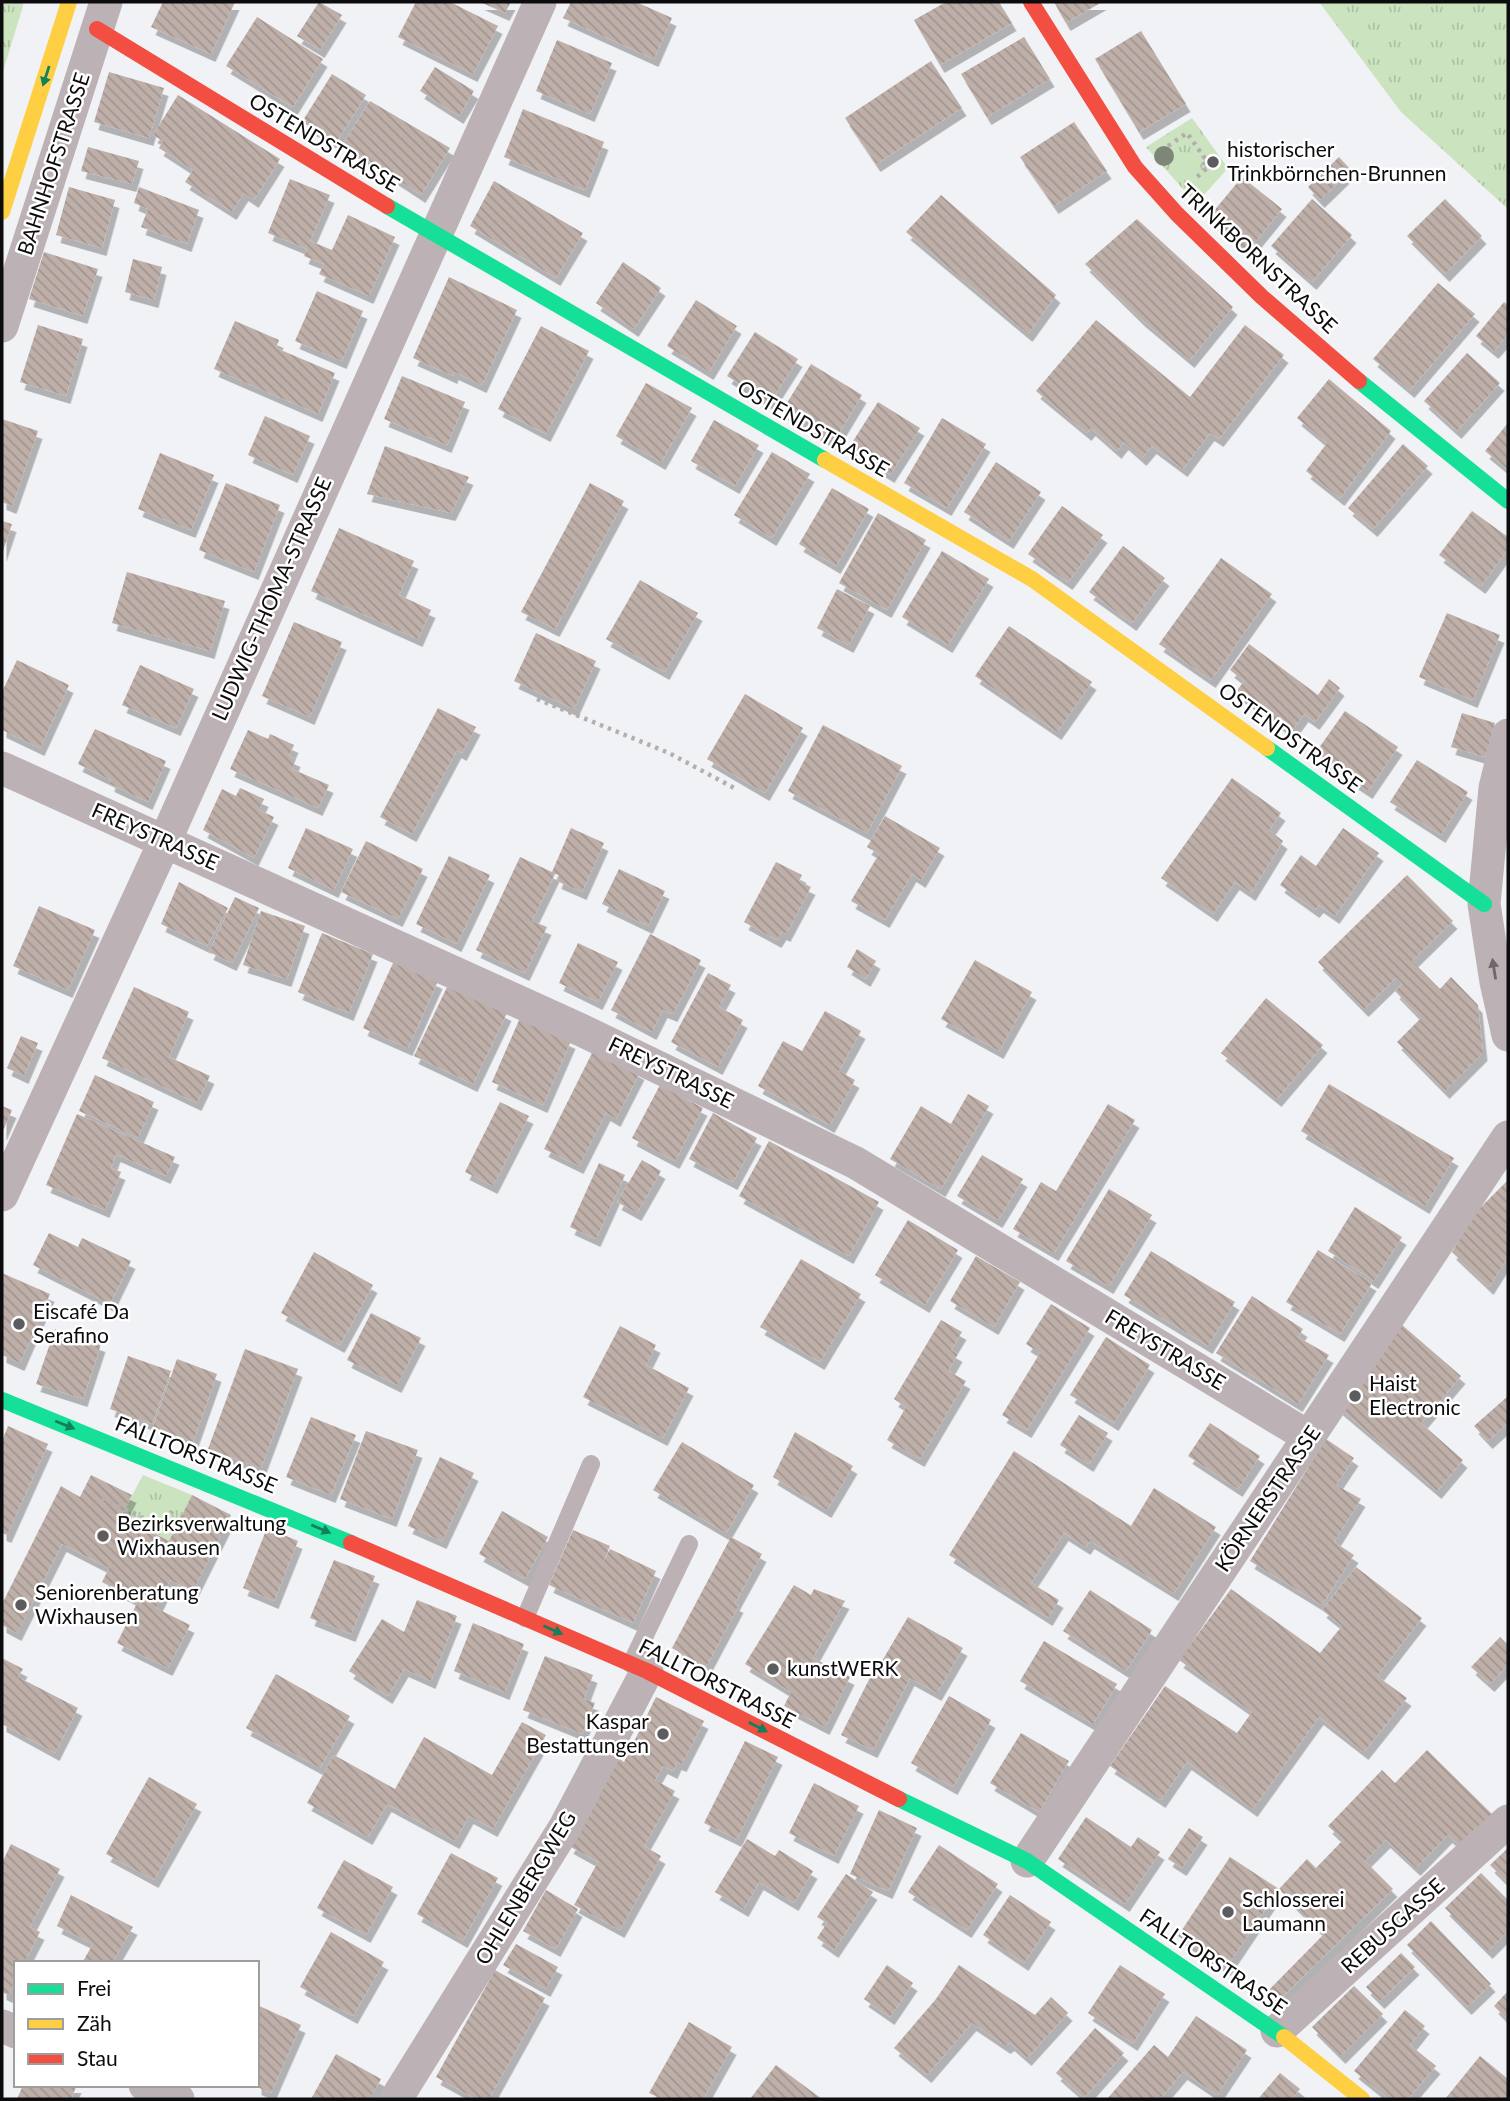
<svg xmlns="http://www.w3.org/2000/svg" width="1510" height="2101" font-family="Lato,sans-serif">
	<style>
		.grass { fill: url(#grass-tufts) }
		.building { fill: url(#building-back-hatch); filter: url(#shadow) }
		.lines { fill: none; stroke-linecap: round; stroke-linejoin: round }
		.path { stroke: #b5aeb1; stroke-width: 4.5; stroke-dasharray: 3.5 5; stroke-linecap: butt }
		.lane { stroke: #bcb1b4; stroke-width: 18 }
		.street { stroke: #bcb1b4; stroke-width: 33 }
		.fast { stroke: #16e098; stroke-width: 16 }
		.slow { stroke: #ffcf43; stroke-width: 16 }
		.jam { stroke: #f24e42; stroke-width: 16 }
		.tree { fill: #7c8777 }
		.oneway { fill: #12815a }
		.oneway2 { fill: #6d6769 }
		.poi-dot { fill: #5c5c5f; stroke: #fff; stroke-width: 2.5 }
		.labels { text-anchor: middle; stroke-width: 5; stroke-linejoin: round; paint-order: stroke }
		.street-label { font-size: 21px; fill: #0c0c0e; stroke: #fff }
		.poi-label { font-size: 21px; fill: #0c0c0e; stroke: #fff; text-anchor: start }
	</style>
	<defs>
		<pattern id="grass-tufts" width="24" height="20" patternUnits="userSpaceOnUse" patternTransform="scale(1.75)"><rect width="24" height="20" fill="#cbe4bf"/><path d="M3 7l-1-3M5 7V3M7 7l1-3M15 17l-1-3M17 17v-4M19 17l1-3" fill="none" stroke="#adc2a3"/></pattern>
		<pattern id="building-back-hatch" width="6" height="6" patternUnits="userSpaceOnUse" patternTransform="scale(1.75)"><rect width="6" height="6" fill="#beafa9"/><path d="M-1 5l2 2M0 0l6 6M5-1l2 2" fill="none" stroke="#a29590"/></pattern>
		<filter id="shadow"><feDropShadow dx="4.5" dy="8" stdDeviation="0" flood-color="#0004"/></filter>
	</defs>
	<rect width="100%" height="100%" fill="#f1f2f5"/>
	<path class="grass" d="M2,2H23V6L2,75Z
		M1319,2H1508V209L1401,112Z
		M1192,118L1228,168L1196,204L1146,147Z
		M143,1475L192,1495L169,1541L121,1516Z"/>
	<path class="building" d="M163,2H235L211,54L151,27Z
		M319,2L342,15L320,50L297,36Z
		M416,2H450L498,26L473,74L398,37Z
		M480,2H511L505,13Z
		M571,2H636L672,18L654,59L563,18Z
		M946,2H999L1012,23L940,65L914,20Z
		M1054,2H1102L1066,23Z
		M257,17L323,59L293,107L226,66Z
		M1141,31L1186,104L1139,132L1095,59Z
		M1024,37L1050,79L987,117L961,74Z
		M557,40L612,63L590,114L536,91Z
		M931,61L962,108L876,164L845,118Z
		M435,67L474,91L459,116L420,91Z
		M109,72L164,88L149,138L94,122Z
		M332,74L366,95L336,143L302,122Z
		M178,95L280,159L254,200L244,193L232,212L185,182L193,170L159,148L163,141L153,135Z
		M370,101L450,148L421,195L343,144Z
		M523,109L604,142L585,190L504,157Z
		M1074,122L1107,171L1054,206L1020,157Z
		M88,147L139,161L132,184L81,171Z
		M1339,157L1351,170L1320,200L1308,187Z
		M1242,177L1282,209L1248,251L1208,218Z
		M290,179L330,195L310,241L332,250L348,215L395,237L369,296L319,274L324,264L304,256L307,249L268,233Z
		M494,181L583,233L556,278L470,226Z
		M69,187L115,200L102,248L56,235Z
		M139,187L199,210L187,244L141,227L148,209L134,203Z
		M941,195L1056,295L1028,334L906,232Z
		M1312,199L1352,235L1312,282L1271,246Z
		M1445,199L1482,236L1445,274L1407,236Z
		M1137,219L1233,307L1190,360L1141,319L1085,264Z
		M44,252L98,269L83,316L29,299Z
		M133,259L162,267L154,300L125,292Z
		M623,262L661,288L634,329L596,303Z
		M449,277L517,310L482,385L454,372L453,376L413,358Z
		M1438,283L1475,314L1410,390L1373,359Z
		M317,291L363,311L342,361L295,341Z
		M696,300L737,326L709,372L667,346Z
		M1504,302L1508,305V335L1494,351L1476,336Z
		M1096,320L1190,397L1245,325L1284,355L1219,439L1210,433L1183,469L1152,446L1142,458L1124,442L1117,451L1091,428L1087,433L1036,391Z
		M235,321L279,340L276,348L335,373L318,414L214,369Z
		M38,325L83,339L66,396L20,382Z
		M541,326L589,351L546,434L498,409Z
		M755,332L798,359L770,403L727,376Z
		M1467,353L1500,383L1457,431L1424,401Z
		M811,364L862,395L833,443L782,411Z
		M402,376L465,402L447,445L384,419Z
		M1329,379L1391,431L1340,498L1306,471L1327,443L1297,418Z
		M646,383L692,408L661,462L616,436Z
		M878,402L920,428L890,475L848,449Z
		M265,416L310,436L293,475L248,455Z
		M942,418L986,444L947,508L904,483Z
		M2,419L38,431L12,506L2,502Z
		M714,420L759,445L735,486L691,461Z
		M1508,423V470L1485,451Z
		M1403,444L1428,466L1373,529L1348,508Z
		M385,446L469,477L451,513L367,494Z
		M772,452L810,474L772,538L734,515Z
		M160,453L214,475L191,530L138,509Z
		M996,462L1041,492L1009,541L964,512Z
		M226,483L280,505L254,572L199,550Z
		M590,483L624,501L555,629L521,612Z
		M832,488L869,509L836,566L799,544Z
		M1062,506L1103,535L1068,582L1028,554Z
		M1472,511L1508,537V549L1481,586L1439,555Z
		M878,513L926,540L887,610L839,583Z
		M2,521L12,524L2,554Z
		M339,528L414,561L399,595L431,610L418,639L311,591Z
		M1123,546L1165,578L1132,623L1089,592Z
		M942,551L989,579L948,645L902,617Z
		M1221,558L1272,594L1211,680L1159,644Z
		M127,572L225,601L210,651L112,623Z
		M640,580L698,613L665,672L606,639Z
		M837,589L870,606L849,645L817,628Z
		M1447,613L1500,635L1473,700L1419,677Z
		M294,622L342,642L310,717L262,696Z
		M1009,626L1092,682L1057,732L975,676Z
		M536,633L596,661L574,709L514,681Z
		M1249,644L1318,695L1329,679L1340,688L1315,722L1304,714L1291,732L1236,692L1244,681L1230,670Z
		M17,660L69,685L40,748L2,730V692Z
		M140,665L194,689L176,728L122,705Z
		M745,694L803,728L765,793L707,759Z
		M438,708L476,727L462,753L457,750L412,834L380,817Z
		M1345,711L1398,747L1368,791L1314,755Z
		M1462,713L1495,723L1485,757L1451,747Z
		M823,725L902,766L867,833L788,791Z
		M95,729L166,761L148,802L110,784L111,780L78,764Z
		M248,730L268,739L270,734L294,745L289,756L296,759L292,769L329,785L318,808L230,769Z
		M1417,760L1468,792L1441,835L1390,802Z
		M1232,778L1281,813L1269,830L1283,841L1251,893L1235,882L1213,914L1161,878Z
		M240,788L264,799L259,810L274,817L254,858L203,830L222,789L236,796Z
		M885,816L940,848L921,880L912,874L885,920L851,901L879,854L867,847Z
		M306,828L353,849L334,890L288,868Z
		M571,828L604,843L582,892L557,881L559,875L555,874L532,921L547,927L525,973L476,950L520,857L552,872Z
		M1343,828L1379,853L1335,916L1319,905L1315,910L1280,885L1301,855L1316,866Z
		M366,841L423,869L398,919L341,892Z
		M449,856L490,875L457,944L416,924Z
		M776,862L802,875L799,881L811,887L786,934L782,932L777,940L744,922Z
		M619,869L665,891L648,926L602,904Z
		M1407,875L1453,921L1412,961L1440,989L1451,977L1478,1005L1483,1053L1445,1091L1397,1042L1421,1018L1395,991L1402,984L1396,978L1364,1009L1318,962Z
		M179,882L228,908L207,946L161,924Z
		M235,897L259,908L232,963L209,952Z
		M39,906L95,930L68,990L13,966Z
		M261,911L305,926L287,979L243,965Z
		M322,933L373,954L349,1013L298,992Z
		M650,934L701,960L673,1014L663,1010L652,1032L611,1010Z
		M578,943L618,962L598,1002L559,983Z
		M857,949L876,961L866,979L847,967Z
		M975,960L1032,992L999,1051L941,1019Z
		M394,961L438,981L408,1048L363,1028Z
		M708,973L731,985L719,1007L743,1020L718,1067L671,1042Z
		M448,985L507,1013L473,1084L414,1056Z
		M134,987L189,1012L169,1057L210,1076L197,1103L102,1058Z
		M1266,998L1323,1045L1277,1099L1221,1053Z
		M825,1011L861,1031L839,1071L855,1080L830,1125L758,1086L783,1041L802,1051Z
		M520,1018L571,1041L543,1105L492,1082Z
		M21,1036L38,1043L24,1076L7,1068Z
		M594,1049L640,1072L616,1119L606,1113L579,1166L544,1149Z
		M95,1075L154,1102L138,1138L79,1111Z
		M1329,1084L1454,1158L1425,1206L1301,1131Z
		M660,1085L703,1108L675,1161L632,1138Z
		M968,1094L989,1106L941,1189L890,1159L921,1106L951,1124Z
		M500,1102L529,1116L493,1186L465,1172Z
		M1108,1104L1135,1120L1054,1253L1013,1229L1041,1182L1056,1191Z
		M2,1106L12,1110L2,1133Z
		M713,1113L757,1138L733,1182L689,1159Z
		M77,1114L175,1157L166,1176L116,1154L111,1168L121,1172L105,1210L46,1185Z
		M769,1141L879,1202L849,1256L739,1196Z
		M982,1155L1023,1179L998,1220L957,1196Z
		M642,1160L661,1171L637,1213L617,1202Z
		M599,1163L625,1175L596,1239L570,1227Z
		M1508,1180V1257L1489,1287L1452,1252L1474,1214Z
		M1109,1189L1152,1215L1109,1286L1066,1261Z
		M1355,1207L1402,1237L1374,1281L1328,1251Z
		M908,1220L958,1250L925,1305L875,1275Z
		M49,1233L78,1247L82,1238L131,1261L110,1304L33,1265Z
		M1318,1250L1372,1283L1340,1334L1286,1302Z
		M1151,1251L1235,1302L1208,1346L1124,1295Z
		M314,1252L373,1285L340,1345L281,1313Z
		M976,1256L1020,1282L994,1327L950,1301Z
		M801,1259L861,1294L820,1362L760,1327Z
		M2,1273L50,1294L20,1363L2,1355Z
		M1252,1296L1303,1329L1298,1337L1329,1355L1298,1404L1216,1353Z
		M1051,1304L1090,1328L1027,1430L1002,1415L1040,1353L1026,1344Z
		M371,1313L421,1338L397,1385L347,1360Z
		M941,1320L962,1332L951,1350L958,1354L948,1371L966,1381L920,1459L887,1440L906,1407L894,1399Z
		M1401,1324L1461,1376L1421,1423L1463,1460L1437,1491L1338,1407Z
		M620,1326L656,1345L646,1365L689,1388L663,1438L583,1397Z
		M55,1329L101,1344L83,1399L36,1384Z
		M1106,1337L1150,1365L1114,1423L1070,1395Z
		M245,1349L298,1369L261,1468L208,1449Z
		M128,1356L171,1371L152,1424L110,1409Z
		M177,1359L217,1374L193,1442L153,1427Z
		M1508,1396V1423L1488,1441L1474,1426Z
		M1079,1415L1108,1433L1089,1464L1060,1445Z
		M311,1417L356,1435L331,1495L286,1477Z
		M1210,1423L1260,1456L1238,1489L1188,1456Z
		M8,1426L48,1444L7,1535L2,1533V1441Z
		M366,1431L418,1450L392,1519L340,1499Z
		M795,1432L853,1466L827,1510L773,1477Z
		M1326,1439L1354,1458L1336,1485L1361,1499L1334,1542L1354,1555L1322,1605L1250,1561Z
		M682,1442L754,1485L726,1533L653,1490Z
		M1014,1451L1131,1526L1154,1488L1216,1527L1174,1593L1090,1541L1086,1547L1064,1533L1031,1583L1059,1600L1048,1618L949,1555Z
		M440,1457L474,1473L442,1541L408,1526Z
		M91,1475L132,1495L121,1516L169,1541L192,1495L231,1515L193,1591L170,1580L156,1608L190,1625L168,1668L117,1643L138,1601L102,1582L109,1568L62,1544L17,1633L2,1625V1604L61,1486L80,1497Z
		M502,1511L548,1537L525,1579L479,1554Z
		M267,1528L298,1541L274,1601L243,1588Z
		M573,1530L610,1546L600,1569L610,1549L656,1571L633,1623L549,1585Z
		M731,1537L762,1554L735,1603L739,1605L706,1667L672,1648Z
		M334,1560L375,1576L351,1634L310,1618Z
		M1356,1567L1422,1618L1377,1676L1407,1698L1364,1752L1319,1717L1253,1809L1187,1762L1161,1800L1110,1766L1165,1686L1237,1733L1252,1712L1179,1660L1231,1589L1320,1653L1342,1626L1322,1610Z
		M794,1585L811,1595L814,1589L845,1601L813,1658L850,1677L825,1727L784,1706L791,1692L745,1664Z
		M1090,1590L1152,1630L1126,1671L1063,1631Z
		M417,1600L457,1616L431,1681L404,1669L388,1696L349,1671L382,1619L404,1632Z
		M908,1617L963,1648L937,1693L910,1678L873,1750L841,1735L878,1662L903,1674L882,1661Z
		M473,1623L524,1644L505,1692L454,1671Z
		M1500,1637L1508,1645V1665L1490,1684L1471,1667Z
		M1044,1641L1117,1684L1093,1724L1020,1681Z
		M545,1656L593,1675L584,1699L595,1703L582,1734L523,1710Z
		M2,1658L23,1669L18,1677L78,1708L55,1753L2,1724Z
		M276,1674L350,1716L320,1768L246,1728Z
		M949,1696L991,1720L953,1787L911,1763Z
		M656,1697L704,1721L682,1764L677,1762L673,1771L663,1766L655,1780L675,1791L644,1846L661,1856L620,1930L574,1905L598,1862L569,1846L618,1758L624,1762Z
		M522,1722L546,1735L493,1829L469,1816L455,1841L387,1804L368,1837L307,1803L334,1755L395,1789L424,1737L492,1775Z
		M1021,1733L1069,1761L1039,1812L990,1783Z
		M745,1741L778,1757L737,1839L704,1823Z
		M1427,1750L1493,1815L1462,1848L1448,1835L1416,1868L1386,1840L1365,1861L1393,1889L1273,2006L1263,1996L1324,1934L1279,1889L1226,1968L1178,1936L1230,1857L1279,1889L1307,1859L1316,1868L1343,1840L1328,1826L1382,1770L1395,1783Z
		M149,1777L197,1804L154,1880L106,1854Z
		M814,1783L859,1806L834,1856L789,1833Z
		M879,1810L917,1828L888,1891L850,1874Z
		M1086,1817L1131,1847L1138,1837L1160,1852L1125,1904L1058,1859Z
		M1189,1828L1203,1837L1182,1868L1168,1859Z
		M747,1839L775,1856L779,1850L813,1871L794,1903L759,1882L744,1909L715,1892Z
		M11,1844L60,1869L30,1927L40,1932L24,1963H16V1980L8,1995L2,1992V1863Z
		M939,1845L998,1884L967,1930L908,1892Z
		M1508,1848V1883L1490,1865Z
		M451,1853L498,1878L463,1940L417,1914Z
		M344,1860L393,1887L366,1935L317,1908Z
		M1481,1873L1508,1900V1931L1488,1951L1445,1908Z
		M846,1874L873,1892L834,1950L817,1938L827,1923L817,1917Z
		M546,1890L578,1909L556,1949L523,1931Z
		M71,1895L133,1927L112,1963H82L93,1944L57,1926Z
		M1010,1895L1051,1922L1024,1963L983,1935Z
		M1431,1921L1491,1984L1467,2007L1407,1945Z
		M331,1932L384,1962L353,2016L300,1987Z
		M516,1944L558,1967L546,1989L503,1965Z
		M1401,1953L1415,1967L1380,2001L1366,1987Z
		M887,1965L913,1983L890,2017L864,1999Z
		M959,1965L1035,2015L1051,1997L1068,2013L1027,2058L1010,2043L1006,2046L972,2023L927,2075L894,2048L936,1999Z
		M1120,1965L1165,1994L1133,2043L1088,2013Z
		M495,1970L545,1998L489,2099H476L436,2077Z
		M1354,1986L1383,2014L1341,2056L1312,2027Z
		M1508,1991V2020L1494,2006Z
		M257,2005L301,2025L271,2093L257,2087Z
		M1405,2010L1425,2026L1410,2045L1436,2066L1408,2099H1389L1354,2071Z
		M1196,2016L1247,2050L1217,2095L1183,2072L1160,2099H1107L1154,2045L1168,2057Z
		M689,2022L732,2047L703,2099H662L649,2093Z
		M1095,2028L1124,2053L1084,2098L1056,2073Z
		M336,2054L381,2079L370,2099H311Z
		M1480,2056L1508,2079V2099H1445Z
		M776,2065L822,2099H750Z
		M1280,2073L1300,2089L1292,2099H1258Z
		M23,2085H77L71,2099H17Z"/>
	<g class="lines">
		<path class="path" d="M1168,146L1187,133L1204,157L1201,159L1207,168L1196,178
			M537,699L669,753L736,789
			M102,1498L163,1528L172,1511"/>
		<path class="lane" d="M525,1618L591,1464
			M631,1664L689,1544"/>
		<path class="street" d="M2,326L106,2
			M1508,735L1495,788L1484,904L1496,982L1508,1035
			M2,768L581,1030L856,1163L1309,1437
			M2,1195L165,841L540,2
			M1027,1861L1508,1137
			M2,2026L16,2032
			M1277,2031L1508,1821
			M145,2085L178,2099
			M396,2099L565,1827L647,1671"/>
		<path class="fast" d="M387,206L825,460
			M1359,381L1508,501
			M1267,748L1484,904
			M2,1400L351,1543
			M899,1799L1027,1861L1284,2037"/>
		<path class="slow" d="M2,212L69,2
			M825,460L1032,579L1267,748
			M1284,2037L1362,2099"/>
		<path class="jam" d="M1031,2L1135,167L1177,214L1262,297L1359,381
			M97,29L387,206
			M351,1543L647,1671L899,1799"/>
	</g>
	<circle class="tree" cx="1164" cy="156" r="10"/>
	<defs><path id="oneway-solid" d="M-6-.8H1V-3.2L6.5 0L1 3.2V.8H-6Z" transform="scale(1.75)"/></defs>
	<g class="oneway">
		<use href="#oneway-solid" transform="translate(46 76) rotate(108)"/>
		<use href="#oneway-solid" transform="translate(65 1425) rotate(22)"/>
		<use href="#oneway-solid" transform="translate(321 1529) rotate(23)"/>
		<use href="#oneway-solid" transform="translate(553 1630) rotate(24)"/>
		<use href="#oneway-solid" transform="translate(758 1727) rotate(27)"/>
	</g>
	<use class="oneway2" href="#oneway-solid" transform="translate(1494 969) rotate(-99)"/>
	<g class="poi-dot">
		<circle cx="1213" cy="162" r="7"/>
		<circle cx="19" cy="1324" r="7"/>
		<circle cx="1355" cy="1396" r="7"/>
		<circle cx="103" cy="1536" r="7"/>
		<circle cx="21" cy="1605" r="7"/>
		<circle cx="773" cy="1669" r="7"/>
		<circle cx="663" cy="1734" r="7"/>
		<circle cx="1228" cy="1912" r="7"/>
	</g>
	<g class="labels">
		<g class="street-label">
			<text transform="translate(324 143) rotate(31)" y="7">OSTENDSTRASSE</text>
			<text transform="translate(54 164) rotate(-72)" y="7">BAHNHOFSTRASSE</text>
			<text transform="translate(1258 259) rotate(43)" y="7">TRINKBORNSTRASSE</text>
			<text transform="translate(813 429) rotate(30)" y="7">OSTENDSTRASSE</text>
			<text transform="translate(272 599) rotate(-66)" y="7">LUDWIG-THOMA-STRASSE</text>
			<text transform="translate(1290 738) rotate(36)" y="7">OSTENDSTRASSE</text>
			<text transform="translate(155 837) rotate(24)" y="7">FREYSTRASSE</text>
			<text transform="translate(671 1073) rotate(26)" y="7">FREYSTRASSE</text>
			<text transform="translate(1165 1350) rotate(31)" y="7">FREYSTRASSE</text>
			<text transform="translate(196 1455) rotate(22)" y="7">FALLTORSTRASSE</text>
			<text transform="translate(1268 1499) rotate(-56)" y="7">KÖRNERSTRASSE</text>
			<text transform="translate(717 1684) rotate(27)" y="7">FALLTORSTRASSE</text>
			<text transform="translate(526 1888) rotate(-59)" y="7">OHLENBERGWEG</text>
			<text transform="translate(1393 1926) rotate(-42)" y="7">REBUSGASSE</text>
			<text transform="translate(1213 1962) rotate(34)" y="7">FALLTORSTRASSE</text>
		</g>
		<g class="poi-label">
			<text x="1227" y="157">historischer<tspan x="1227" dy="24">Trinkbörnchen-Brunnen</tspan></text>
			<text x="33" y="1319">Eiscafé Da<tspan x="33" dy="24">Serafino</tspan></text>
			<text x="1369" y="1391">Haist<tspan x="1369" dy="24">Electronic</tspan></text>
			<text x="117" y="1531">Bezirksverwaltung<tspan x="117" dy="24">Wixhausen</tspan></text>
			<text x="35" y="1600">Seniorenberatung<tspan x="35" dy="24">Wixhausen</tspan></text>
			<text x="787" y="1676">kunstWERK</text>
			<text x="649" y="1729" text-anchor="end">Kaspar<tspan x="649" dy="24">Bestattungen</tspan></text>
			<text x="1242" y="1907">Schlosserei<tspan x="1242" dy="24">Laumann</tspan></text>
		</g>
	</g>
	<rect width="1510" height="2101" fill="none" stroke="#0c0c0e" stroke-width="7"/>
	<rect x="14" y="1961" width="245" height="126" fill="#ffffff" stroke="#9e9e9f" stroke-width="2"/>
	<rect x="28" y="1984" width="35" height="10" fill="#16e098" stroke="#9e9e9f" stroke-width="2"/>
	<text x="77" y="1996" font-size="21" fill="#0c0c0e">Frei</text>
	<rect x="28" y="2019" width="35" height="10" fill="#ffcf43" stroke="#9e9e9f" stroke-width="2"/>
	<text x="77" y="2031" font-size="21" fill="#0c0c0e">Zäh</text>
	<rect x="28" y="2054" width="35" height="10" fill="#f24e42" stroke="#9e9e9f" stroke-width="2"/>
	<text x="77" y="2066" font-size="21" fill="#0c0c0e">Stau</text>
</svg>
